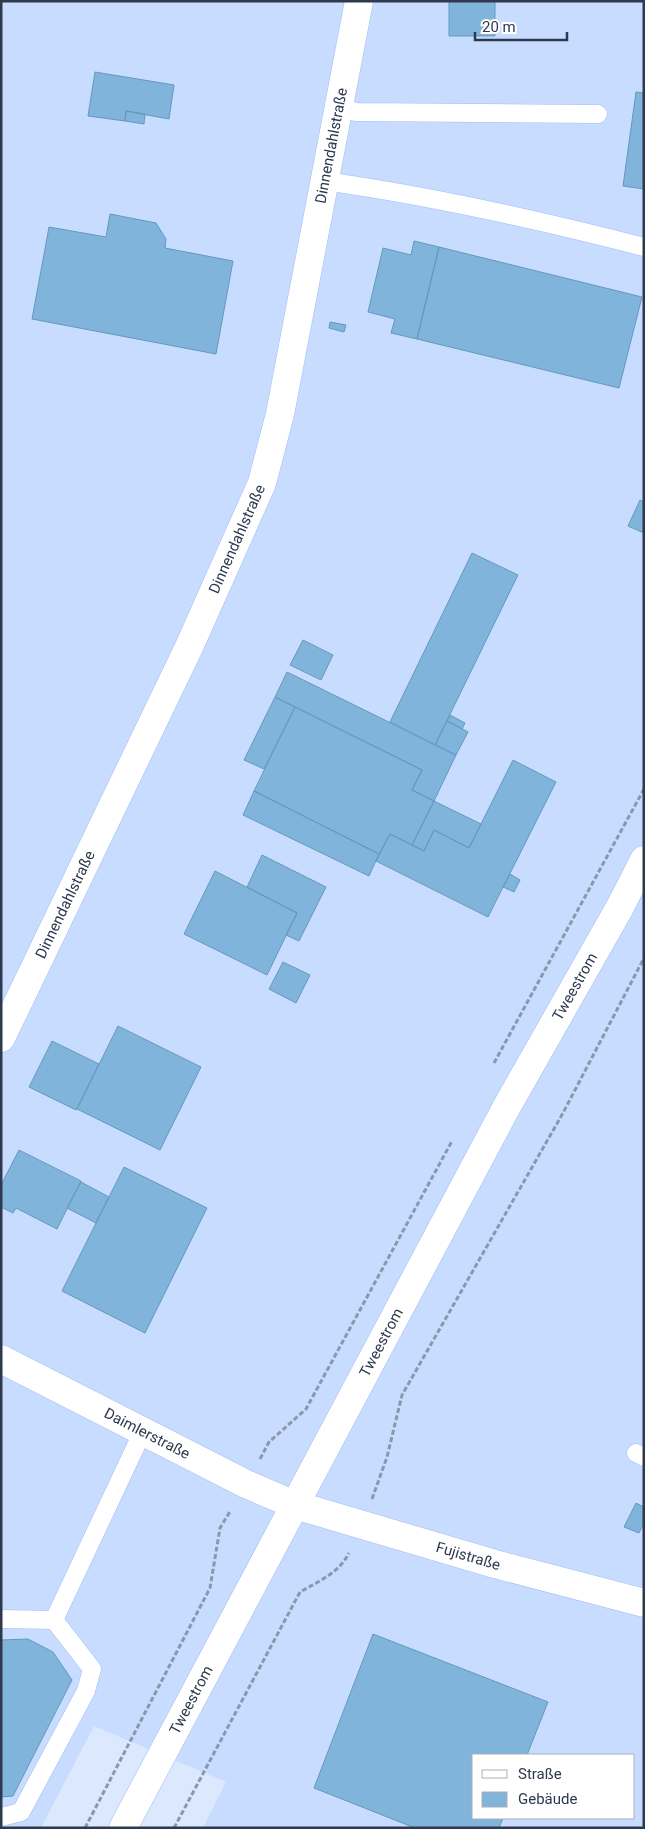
<svg xmlns="http://www.w3.org/2000/svg" width="645" height="1829" font-family="Roboto,sans-serif">
	<style>
		.built { fill: #c8dcff; fill-rule: evenodd }
		.building { fill: #80b4db; stroke: #6598be }
		.lines { fill: none; stroke-linecap: round; stroke-linejoin: round }
		.lane-casing { stroke: #a1bdf0; stroke-width: 19 }
		.street-casing { stroke: #a1bdf0; stroke-width: 29 }
		.secondary-casing { stroke: #a1bdf0; stroke-width: 29 }
		.path { stroke: #8b97ac; stroke-width: 3; stroke-dasharray: 5 2.5; stroke-linecap: butt }
		.lane { stroke: #fff; stroke-width: 18 }
		.street { stroke: #fff; stroke-width: 28 }
		.secondary { stroke: #fff; stroke-width: 28 }
		.labels { text-anchor: middle; stroke-width: 4; stroke-linejoin: round; paint-order: stroke }
		.street-label { font-size: 15px; fill: #2e394e; stroke: #fff }
	</style>
	<rect width="100%" height="100%" fill="#dce8fd"/>
	<path class="built" d="M1,1H644V1828H203L226,1782L94,1726L41,1828H1ZM474,1755H634V1818H474Z"/>
	<path class="building" d="M449,1H495V36H449Z
		M95,72L174,85L169,119L126,111L125,121L88,116Z
		M636,92L644,93V189L623,186Z
		M126,111L145,114L144,124L125,121Z
		M110,214L156,223L166,239L165,248L233,261L216,354L32,319L49,227L106,237Z
		M414,241L439,247L417,339L391,333L395,319L368,312L383,248L411,255Z
		M439,247L642,297L619,388L417,339Z
		M330,322L346,325L344,332L329,328Z
		M640,500L644,502V533L628,526Z
		M472,553L518,575L435,745L390,722Z
		M303,640L333,655L321,680L290,665Z
		M287,672L456,755L434,801L412,790L422,770L275,697Z
		M275,697L295,707L264,769L244,760Z
		M295,707L422,770L412,790L434,801L412,845L390,834L379,854L254,791Z
		M450,715L465,723L462,729L447,721Z
		M447,721L468,732L456,755L435,745Z
		M513,760L556,782L488,917L376,861L390,834L424,851L434,830L469,848Z
		M254,791L379,854L369,876L243,815Z
		M434,801L481,824L469,848L434,830L424,851L412,845Z
		M262,855L326,887L299,941L286,935L297,913L247,887Z
		M215,871L297,913L267,975L184,934Z
		M510,874L520,880L514,892L503,887Z
		M283,962L310,975L296,1003L269,989Z
		M118,1026L201,1067L160,1150L77,1109Z
		M52,1041L99,1064L76,1110L29,1087Z
		M19,1150L81,1181L57,1229L16,1208L13,1213L1,1207V1185Z
		M124,1167L207,1208L145,1333L62,1291Z
		M81,1182L109,1197L96,1223L67,1208Z
		M636,1503L644,1507V1523L639,1533L624,1527Z
		M373,1634L548,1702L527,1755H474V1818H503L499,1828H415L314,1788Z
		M28,1639L53,1652L72,1680L13,1796L1,1797V1640Z"/>
	<g class="lines">
		<defs>
			<path id="lane" d="M338,109L357,112L598,114
				M324,181C432,196 539,220 644,247
				M636,1453L644,1457
				M1,1619L54,1620
				M54,1620L143,1431
				M1,1817L21,1812L86,1691L92,1669L54,1620"/>
			<g id="street">
				<path id="s1" d="M1,1038L189,647L262,483L280,414L359,1"/>
				<path id="s2" d="M1,1359L246,1484L295,1505L495,1564L644,1603"/>
			</g>
			<g id="secondary">
				<path id="s3" d="M123,1828L506,1108L620,907L644,860"/>
			</g>
		</defs>
		<use href="#lane" class="lane-casing"/>
		<use href="#street" class="street-casing"/>
		<use href="#secondary" class="secondary-casing"/>
		<path class="path" d="M494,1063L644,789
			M260,1459L269,1442L306,1409L452,1141
			M372,1499L387,1457L402,1395L563,1113L644,958
			M85,1828L210,1588L220,1528L231,1510
			M174,1828L300,1592C319,1581 339,1573 349,1553"/>
		<use href="#lane" class="lane"/>
		<use href="#street" class="street"/>
		<use href="#secondary" class="secondary"/>
	</g>
	<g class="labels">
		<g class="street-label">
			<text dy="5" stroke="none"><textPath href="#s1" startOffset="958">Dinnendahlstraße</textPath></text>
			<text dy="5" stroke="none"><textPath href="#s1" startOffset="552">Dinnendahlstraße</textPath></text>
			<text dy="5" stroke="none"><textPath href="#s1" startOffset="148">Dinnendahlstraße</textPath></text>
			<text dy="5" stroke="none"><textPath href="#s3" startOffset="955">Tweestrom</textPath></text>
			<text dy="5" stroke="none"><textPath href="#s3" startOffset="550">Tweestrom</textPath></text>
			<text dy="5" stroke="none"><textPath href="#s2" startOffset="164">Daimlerstraße</textPath></text>
			<text dy="5" stroke="none"><textPath href="#s2" startOffset="509">Fujistraße</textPath></text>
			<text dy="5" stroke="none"><textPath href="#s3" startOffset="145">Tweestrom</textPath></text>
		</g>
	</g>
	<rect width="645" height="1829" fill="none" stroke="#2e394e" stroke-width="5"/>
	<rect x="472" y="1754" width="162" height="65" fill="#ffffff" stroke="#abb0b8"/>
	<rect x="482" y="1770" width="25" height="8" fill="#ffffff" stroke="#abb0b8"/>
	<text x="518" y="1779" font-size="15" fill="#2e394e">Straße</text>
	<rect x="482" y="1792" width="25" height="15" fill="#80b4db" stroke="#abb0b8"/>
	<text x="518" y="1804" font-size="15" fill="#2e394e">Gebäude</text>
	<path d="M475 32v8h92v-8" fill="none" stroke="#2e394e" stroke-width="2.5"/>
	<text x="482" y="32" font-size="15" fill="#2e394e" stroke="#ffffff" stroke-width="4" paint-order="stroke">20 m</text>
</svg>
